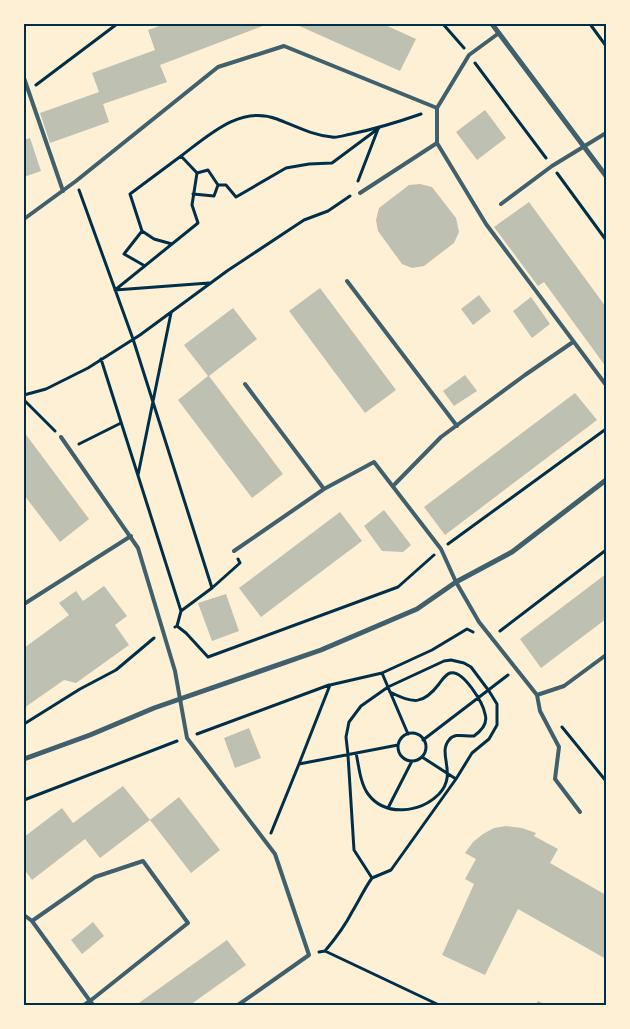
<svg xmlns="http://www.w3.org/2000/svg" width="630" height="1029" font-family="Overpass,sans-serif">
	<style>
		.building { fill: #bec0b2 }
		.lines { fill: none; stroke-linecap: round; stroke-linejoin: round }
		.path { stroke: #003049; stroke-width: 3 }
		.service { stroke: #3f606c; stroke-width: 4 }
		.minor { stroke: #3f606c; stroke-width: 5 }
		.neatline { fill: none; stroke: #003049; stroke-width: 2 }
	</style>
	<rect width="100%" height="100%" fill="#fdf0d5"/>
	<path class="building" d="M165,24H268L160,65L167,82L103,104L109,122L50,143L40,113L99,92L92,73L155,50L148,30Z
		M295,24H383L416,39L400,71Z
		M485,110L506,138L477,160L456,132Z
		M30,138L41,171L24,177V140Z
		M420,184L432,187L456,218L459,232L454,243L424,266L412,268L402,264L378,231L376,220L379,208L409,185Z
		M529,202L606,307V367L544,282L538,286L494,227Z
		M320,288L396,390L365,413L289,311Z
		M479,295L491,311L473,325L461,309Z
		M531,297L550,324L532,338L513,311Z
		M233,308L257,339L209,376L283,474L252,498L178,400L208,376L184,345Z
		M465,375L477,391L454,406L443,391Z
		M575,393L597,420L445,535L424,507Z
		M24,432L89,519L60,542L24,495Z
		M384,510L411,545L403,552L382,551L364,526Z
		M340,512L362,541L261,617L239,588Z
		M606,574V619L541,668L520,639Z
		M104,586L127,616L115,625L129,645L76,683L64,680L24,708V648L69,615L59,603L76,591L83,601Z
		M226,594L239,631L212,641L198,603Z
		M249,728L261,758L235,768L224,738Z
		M123,786L150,820L179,797L220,850L191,873L150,820L100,858L85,839L32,880L24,869V837L62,808L73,823Z
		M506,826L522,828L536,833L534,836L558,849L550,863L606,895V959L518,909L485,975L442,955L474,884L465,879L476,859L465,853L473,842L483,834L494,828Z
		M93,922L104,936L82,954L71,940Z
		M227,940L246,965L190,1005H136Z
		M538,1001L547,1005H535Z"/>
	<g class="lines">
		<path class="path" d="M443,24L464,48
			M590,24L606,46
			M475,63L546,158
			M36,85L117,24
			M197,173L181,156C209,135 240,105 277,119C295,126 312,135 332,137C338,138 345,135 351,134C375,129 398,122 421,114
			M557,173L606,240
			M358,181L378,129
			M79,190L133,339L212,588
			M193,194L214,196L218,185
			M142,231L130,194L181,156
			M145,266L124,254L142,231L154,239L172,244
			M115,290L198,223L192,205L197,173L208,170L218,185H226L236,197L286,168L309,164L332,163L379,128
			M115,290L209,283
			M101,359L181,611
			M24,395L46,389L88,368L140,335L227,271L304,220L328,211L350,196
			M24,400L55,431
			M79,444L121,423
			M138,475L171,313
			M448,544L606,429
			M177,626L186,633L208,657L398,587L434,555
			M175,627L177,626L181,611L212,588L240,563L238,559
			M500,631L606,550
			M451,660L464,663L471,667L489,691L497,704V725L489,739L472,753L456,779L391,870L372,878L354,850L348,755L346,737L349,722L361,706L388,687L444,661Z
			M382,673L408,734
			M24,724L80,689L116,670L154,638
			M562,727L606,781
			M398 747a14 14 0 1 1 28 0a14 14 0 1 1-28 0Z
			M197,734L329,685
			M423,740L508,675
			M398,745L299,764L330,685L382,673L432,650L467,629L473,632
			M356,753C359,766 360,783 368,794C385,817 420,813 439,794C458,774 437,754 449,740C455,732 465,737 474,736C481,731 488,723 485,714C483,703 463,669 450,673C445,675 442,680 439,684C423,705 413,704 390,692
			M422,757L456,779
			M24,800L177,741
			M388,808L412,761
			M271,833L299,764
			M325,951C335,939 345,926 352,912C359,901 364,889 372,878
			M319,952L325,951L439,1005"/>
		<path class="service" d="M499,33L469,55L437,108V143L486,224L606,385
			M24,78L63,191
			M360,193L437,143
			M501,204L552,166L606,133
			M24,219L76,181L218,67L284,46L437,108
			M347,281L457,426
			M245,384L324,489
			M61,437L138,548L175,671L187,738L275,854L309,955L238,1005
			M394,485L441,437L525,375L573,342
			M234,551L324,489L374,462L441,549L456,582L479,622L537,695L540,711L559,747L555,779L580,812
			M24,604L131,536
			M537,695L564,686L606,655
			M24,915L32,921L90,1001L84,1005
			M32,921L95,877L143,861L188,923L90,1001L93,1005"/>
		<path class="minor" d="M492,24L606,176
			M24,759L90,735L154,708L321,650L417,609L456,582L512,552L606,480"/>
	</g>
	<rect width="630" height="1029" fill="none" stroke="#fdf0d5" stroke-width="50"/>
	<rect x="25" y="25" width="580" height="979" class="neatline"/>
</svg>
